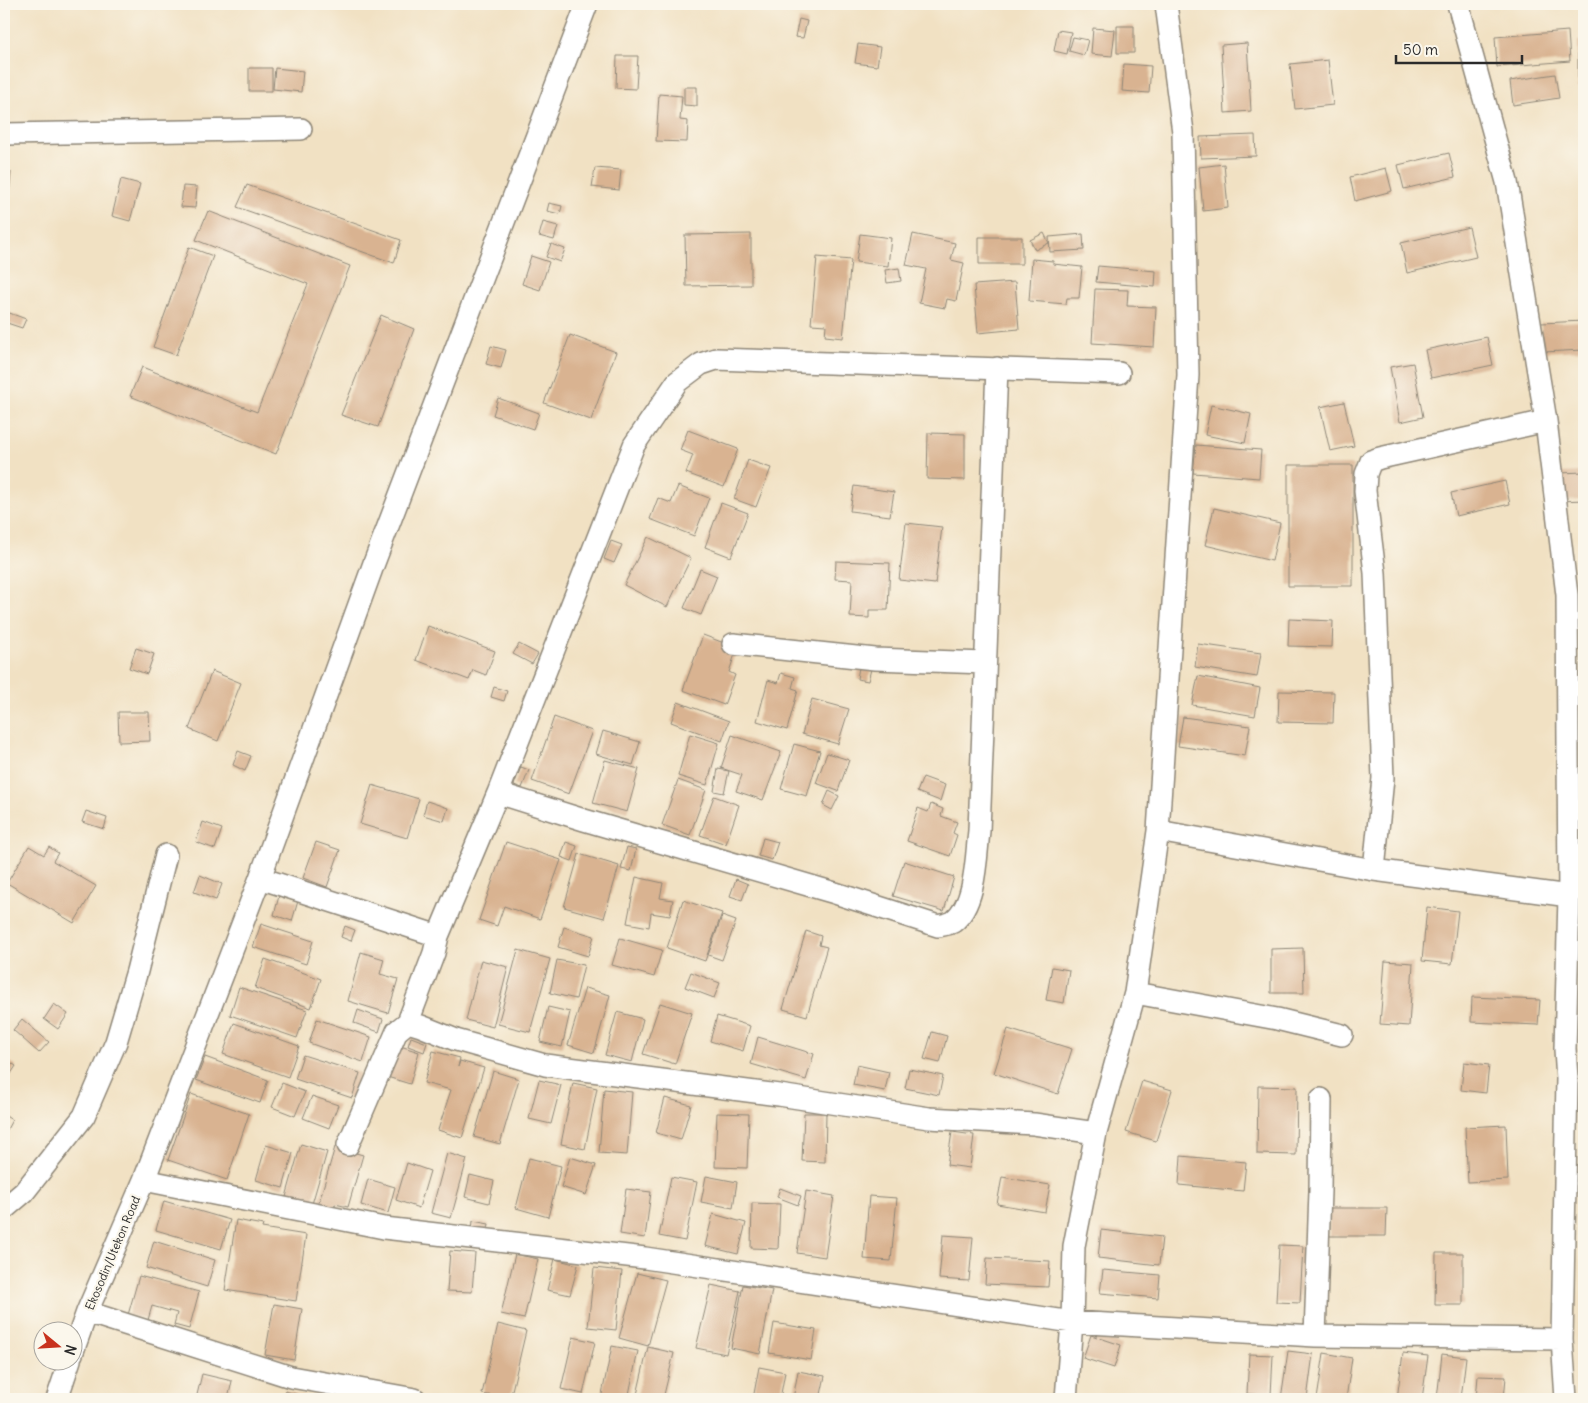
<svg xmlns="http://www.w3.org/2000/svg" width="1588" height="1403" font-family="Delius,sans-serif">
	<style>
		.building { fill: #d9b391 }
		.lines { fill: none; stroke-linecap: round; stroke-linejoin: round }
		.minor-casing { stroke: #8e8677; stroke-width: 24 }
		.minor { stroke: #fff; stroke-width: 21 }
		.labels { text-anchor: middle; stroke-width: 4.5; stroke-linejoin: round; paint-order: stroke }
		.street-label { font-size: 12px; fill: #2b2b2b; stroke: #fbf7ec }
	</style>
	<rect width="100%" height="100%" fill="#fbf7ec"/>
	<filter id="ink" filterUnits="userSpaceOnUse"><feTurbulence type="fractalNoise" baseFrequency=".02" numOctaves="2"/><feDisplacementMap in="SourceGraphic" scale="10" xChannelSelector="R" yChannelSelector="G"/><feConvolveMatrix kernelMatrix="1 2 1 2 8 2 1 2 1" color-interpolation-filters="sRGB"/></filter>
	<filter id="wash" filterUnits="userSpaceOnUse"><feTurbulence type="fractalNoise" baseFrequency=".0096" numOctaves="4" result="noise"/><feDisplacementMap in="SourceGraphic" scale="20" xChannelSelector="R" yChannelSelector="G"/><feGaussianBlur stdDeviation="1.12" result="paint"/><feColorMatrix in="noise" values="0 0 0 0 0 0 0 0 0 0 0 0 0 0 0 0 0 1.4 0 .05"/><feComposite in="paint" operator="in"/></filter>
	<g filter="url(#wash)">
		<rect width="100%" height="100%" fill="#f1e1c3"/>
		<g id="blocks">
			<path class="building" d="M799,19L807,21L803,38L795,37Z
				M1117,26H1134V53H1117Z
				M1093,28L1115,30L1112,56L1091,54Z
				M1058,30L1071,32L1067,54L1054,51Z
				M1568,31L1570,61L1497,67L1495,37Z
				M1073,37L1088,40L1084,55L1069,51Z
				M1578,41H1584V87H1578Z
				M1247,43L1251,111L1225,113L1221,45Z
				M858,44L880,47L877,66L855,63Z
				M617,56H638L636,89L616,88Z
				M1328,60L1333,105L1295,109L1290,64Z
				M1124,64L1151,66L1149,93L1122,91Z
				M249,68H272V91H249Z
				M275,68L303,71L301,92L273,89Z
				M1555,74L1559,98L1513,105L1510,81Z
				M684,87H697V106L684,105Z
				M659,94L682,96L680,120L688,121L687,142L656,141Z
				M1255,135L1256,156L1201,158L1200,137Z
				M1449,153L1455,177L1404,189L1398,165Z
				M1224,164L1228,208L1203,211L1199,167Z
				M595,168L621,170L619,190L592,187Z
				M1386,168L1392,191L1355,201L1350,177Z
				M4,171L11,172L9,195H4Z
				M121,179L140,184L130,221L112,216Z
				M247,185L401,240L394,263L237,207Z
				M183,186L197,187L195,208L181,207Z
				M549,203L562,206L560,214L547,211Z
				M208,211L350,266L276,454L130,396L142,367L257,412L308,284L196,240Z
				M543,222L558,226L554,240L539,236Z
				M1469,227L1476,257L1407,273L1401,243Z
				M1044,233L1049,243L1035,250L1030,240Z
				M751,234V285L686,286L685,235Z
				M860,234L891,238L888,266L856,262Z
				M913,234L955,243L951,260L964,263L956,301L947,299L945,308L919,303L926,269L906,265Z
				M1083,234L1084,250L1050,252L1049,237Z
				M979,237H1022V264H979Z
				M551,244L565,249L560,262L546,257Z
				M189,247L213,256L176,355L153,347Z
				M531,256L549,262L540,290L522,284Z
				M817,257L851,260L843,338L825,336L826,325L811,324Z
				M1032,259L1053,261V264L1082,267L1079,298H1067L1066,304L1029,301Z
				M1098,266L1156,271L1155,287L1096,282Z
				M899,268L901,281L887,283L885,270Z
				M1015,282L1019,329L978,333L974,285Z
				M1095,289L1128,290L1127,306L1156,307L1154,347L1092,343Z
				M4,311L26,319L22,328L4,322Z
				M381,315L414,329L378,427L341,415Z
				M1584,321V350L1542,352L1541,323Z
				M570,335L616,352L591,420L544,403Z
				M1487,337L1493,365L1431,378L1425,350Z
				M491,346L506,350L501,368L486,364Z
				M1413,363L1423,417L1400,422L1390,367Z
				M498,398L539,413L533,429L493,415Z
				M1344,402L1354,446L1330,451L1320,407Z
				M1211,405L1251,414L1245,443L1205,435Z
				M688,430L738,449L724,487L686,473L693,455L680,450Z
				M928,433L965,434V480L927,479Z
				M1196,445L1261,450L1259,478L1193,473Z
				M748,460L771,468L756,507L734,499Z
				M1288,465H1353V586H1288Z
				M1584,472V500L1560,501L1559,473Z
				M1505,481L1510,504L1456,516L1451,493Z
				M678,486L709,498L694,536L650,519L658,498L671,503Z
				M854,486L894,492L890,516L850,511Z
				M721,503L748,513L731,557L705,547Z
				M1214,508L1280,523L1272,561L1205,545Z
				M906,523L942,527L935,584L899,580Z
				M648,537L691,558L667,607L624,585Z
				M611,541L622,545L614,563L604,559Z
				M836,561L890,563L888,610H869V618L850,617L852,580L835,579Z
				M700,569L717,576L701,615L684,608Z
				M1289,619L1333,621L1332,647L1288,646Z
				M428,626L495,651L486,675L473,670L469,680L416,660Z
				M703,635L737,648L729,672L735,675L724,705L683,690Z
				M519,644L538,654L532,664L513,654Z
				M1198,644L1261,653L1257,677L1195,667Z
				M136,648L154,654L147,674L129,668Z
				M859,667L871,669L868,681L857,679Z
				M212,671L241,683L218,741L189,729Z
				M781,673L795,677L792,688L798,690L787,730L757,721L768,680L778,683Z
				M1198,676L1260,688L1255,716L1192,705Z
				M494,687L507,691L504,701L491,697Z
				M1279,691L1334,692L1333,723L1278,722Z
				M812,699L849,709L838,744L802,734Z
				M678,702L729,721L722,741L671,722Z
				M118,712H149L150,741L119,742Z
				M554,717L592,731L569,794L532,781Z
				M1183,717L1250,726L1245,756L1178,746Z
				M603,731L640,742L633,765L596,754Z
				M690,734L719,743L707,785L678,776Z
				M732,735L781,752L763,800L736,791L742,775L721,768Z
				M794,744L820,751L807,796L781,789Z
				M238,751L251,756L245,771L233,765Z
				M827,753L849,760L838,791L816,783Z
				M605,760L639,769L627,812L593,803Z
				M521,767L529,770L522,788L514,785Z
				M718,769L729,771L724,793L714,791Z
				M923,777L945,785L940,801L917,792Z
				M678,780L706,790L690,835L662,825Z
				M372,785L419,799L407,838L360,824Z
				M829,791L839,796L832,810L823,805Z
				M714,796L739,805L726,844L700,835Z
				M427,801L448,808L444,821L423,815Z
				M931,804L943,809L941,816L957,822L953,833L957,835L950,856L907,841L918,808L928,812Z
				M86,811L107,818L104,829L82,822Z
				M203,822L222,829L215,849L196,842Z
				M763,838L778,842L772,860L758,856Z
				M316,842L340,850L327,887L303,878Z
				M506,842L561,860L540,919L504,906L497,926L479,920Z
				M566,842L577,846L572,861L561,857Z
				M29,846L44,855L49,847L58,853L53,861L96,886L74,923L7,883Z
				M627,847L636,849L631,871L621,869Z
				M579,854L619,866L604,918L564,907Z
				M904,861L954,877L944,911L893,896Z
				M200,875L222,884L216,900L194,892Z
				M636,877L663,883L660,898L673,900L670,916L651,913L649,927L627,923Z
				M736,879L748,884L742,900L730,896Z
				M279,896L298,901L292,921L274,915Z
				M683,900L722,913L705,961L667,948Z
				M1427,907L1458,911L1452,964L1422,961Z
				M722,916L736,921L722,960L708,955Z
				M261,924L313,941L306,964L253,947Z
				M345,926L355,930L351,941L341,937Z
				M564,927L594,936L588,956L558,947Z
				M806,931L821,936L819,945L827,947L807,1016L783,1009Z
				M620,938L662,950L654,977L612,965Z
				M1303,948L1304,993H1271V949Z
				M518,950L550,959L530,1032L498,1024Z
				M361,952L384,959L380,974L398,979L388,1013L348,1001Z
				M265,959L321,979L311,1008L255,988Z
				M481,960L508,967L493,1027L466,1020Z
				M557,960L584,965L576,999L550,993Z
				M1385,961L1413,963L1409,1026L1380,1024Z
				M1052,967L1069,970L1064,1003L1046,1000Z
				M691,972L720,983L714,998L685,987Z
				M239,987L307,1010L297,1038L230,1015Z
				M585,988L610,995L594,1053L568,1045Z
				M1472,997L1540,1000L1538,1025L1471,1022Z
				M660,1003L692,1013L675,1064L643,1054Z
				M54,1004L68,1014L58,1029L44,1019Z
				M548,1007L570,1012L562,1047L540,1042Z
				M358,1010L383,1019L379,1032L354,1023Z
				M617,1012L643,1019L632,1062L605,1055Z
				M717,1016L750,1026L743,1051L710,1041Z
				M22,1019L49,1042L39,1053L13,1030Z
				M317,1019L371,1037L363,1062L309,1043Z
				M234,1023L299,1046L288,1077L223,1054Z
				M1008,1029L1072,1049L1058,1094L994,1073Z
				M932,1032L947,1036L940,1063L924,1059Z
				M411,1037L427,1043L424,1052L408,1046Z
				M758,1037L814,1054L806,1080L751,1064Z
				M394,1044L419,1052L410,1084L384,1076Z
				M433,1051L460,1058L458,1067L460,1061L484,1068L462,1138L438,1130L451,1090L424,1083Z
				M303,1055L360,1073L352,1098L295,1079Z
				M205,1057L268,1080L260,1103L196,1080Z
				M4,1058L16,1066L4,1084Z
				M1464,1062L1489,1065L1486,1093L1461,1090Z
				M857,1065L889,1072L885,1091L853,1085Z
				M909,1069L943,1076L939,1095L905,1088Z
				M493,1071L519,1079L500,1144L474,1137Z
				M539,1080L561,1085L551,1124L529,1119Z
				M1142,1081L1172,1090L1156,1141L1126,1132Z
				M282,1083L305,1092L295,1116L272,1107Z
				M573,1083L597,1088L585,1149L561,1144Z
				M1258,1086L1297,1087L1296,1155L1257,1154Z
				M604,1089L632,1092L627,1155L599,1153Z
				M191,1094L249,1114L227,1180L168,1160Z
				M312,1096L338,1105L329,1128L303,1118Z
				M665,1098L691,1105L681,1140L656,1133Z
				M717,1113L749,1114L747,1168L715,1167Z
				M804,1113H826L825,1162L802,1161Z
				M4,1115L12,1120L4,1135Z
				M1506,1125L1508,1180L1468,1182L1465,1127Z
				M952,1132L974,1135L970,1168L947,1165Z
				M301,1144L327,1152L312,1204L286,1197Z
				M266,1145L293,1153L283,1188L256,1180Z
				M335,1147L363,1155L348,1207L335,1204L332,1213L317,1209Z
				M447,1153L467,1159L451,1218L431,1213Z
				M1181,1156L1246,1162L1243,1191L1179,1185Z
				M570,1157L596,1165L586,1195L561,1187Z
				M529,1158L561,1166L548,1217L516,1208Z
				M407,1163L430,1171L419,1208L396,1200Z
				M470,1175L494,1181L489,1203L465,1197Z
				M706,1176L737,1182L733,1208L701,1202Z
				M671,1177L697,1182L685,1241L659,1236Z
				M1002,1177L1050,1185L1045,1212L997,1204Z
				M368,1179L395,1187L388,1213L361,1205Z
				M780,1188L801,1196L798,1205L777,1197Z
				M626,1189L651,1192L645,1238L620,1234Z
				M806,1191L834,1196L825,1257L797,1253Z
				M869,1196L897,1198L891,1261L864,1259Z
				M164,1201L230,1220L221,1249L156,1230Z
				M752,1203L780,1204L778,1249L751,1248Z
				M1329,1208H1387L1386,1236H1329Z
				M713,1214L746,1223L738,1254L705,1246Z
				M236,1220L263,1225L262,1228L306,1235L296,1301L225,1290Z
				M473,1221L489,1224L487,1233L472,1230Z
				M1101,1230L1162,1237L1159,1265L1098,1258Z
				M943,1235L973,1237L969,1281L939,1279Z
				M154,1241L215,1260L207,1287L146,1268Z
				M1279,1245L1303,1246L1300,1303L1276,1302Z
				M450,1251L475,1253L472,1292L447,1291Z
				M1436,1253H1463V1305H1435Z
				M515,1254L538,1259L524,1319L501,1314Z
				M987,1258L1050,1261L1048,1287L985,1284Z
				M555,1259L578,1265L570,1295L547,1290Z
				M594,1268L622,1271L616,1330L588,1327Z
				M1103,1270L1160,1275L1158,1298L1100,1293Z
				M637,1273L666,1280L648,1346L619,1338Z
				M139,1276L199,1292L189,1329L174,1325L177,1313L152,1306L148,1320L128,1315Z
				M711,1285L740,1291L726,1354L696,1348Z
				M743,1285L772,1290L760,1354L731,1348Z
				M274,1304L302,1309L294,1360L265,1355Z
				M774,1323L816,1330L811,1360L769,1353Z
				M498,1324L526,1331L510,1399L482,1394Z
				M1091,1335L1121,1345L1114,1368L1083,1358Z
				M573,1337L595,1342L583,1394L561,1389Z
				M612,1346L638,1351L628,1399H601Z
				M648,1347L674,1353L663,1399H636Z
				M1288,1351L1313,1354L1307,1399H1281Z
				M1324,1353L1352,1358L1346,1399H1317Z
				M1403,1353L1428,1356L1422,1399H1397Z
				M1249,1354L1273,1355L1271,1395L1247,1394Z
				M1442,1354L1466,1357L1461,1399H1437Z
				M759,1367L785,1372L780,1399H753Z
				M798,1371L825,1376L820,1399H793Z
				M202,1374L232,1381L228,1399H196Z
				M1478,1376L1506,1377L1504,1399H1476Z
				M285,1391L313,1399H282Z"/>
		</g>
	</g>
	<g filter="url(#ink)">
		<use href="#blocks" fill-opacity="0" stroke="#8e8677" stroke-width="1"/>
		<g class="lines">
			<defs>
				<path id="minor" d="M1458,4L1507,182L1546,421L1567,595L1569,896L1565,1049L1567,1079L1562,1339L1566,1399
					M4,134L301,129
					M733,644L875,659L985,663
					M498,793L584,820L835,893L938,926C943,925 949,924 953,922C976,905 976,857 979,831L997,368
					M1158,831L1374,870L1569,896
					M1374,870L1383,778L1375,573L1365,491L1366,474L1371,461L1380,458L1546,421
					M260,878L438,936L434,953L408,1022L397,1031L348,1145
					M438,936L498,793L634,445L677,382L701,364L716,359L1119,373
					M1135,993L1277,1019L1342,1035
					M408,1022L421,1026L456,1040L545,1065L779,1095L929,1118L1034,1124L1096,1133
					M144,1180L384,1228L645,1258L1072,1322L1315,1336L1562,1339
					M4,1209L24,1192L84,1116L116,1042L137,971L166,855
					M87,1312L291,1377L415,1399
					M1315,1336L1320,1191L1321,1099
					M72,1354L87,1312L144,1180L260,878L374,563L587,4
					M57,1399L70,1360
					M1066,1399L1072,1322L1074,1246L1096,1133L1135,993L1158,831L1188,375L1183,132L1166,4"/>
			</defs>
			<use href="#minor" class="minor-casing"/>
			<use href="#minor" class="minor"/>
		</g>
	</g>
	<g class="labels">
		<g class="street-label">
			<text transform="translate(113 1253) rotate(-67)" y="4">Ekosodin/Utekon Road</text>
		</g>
	</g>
	<rect width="1588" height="1403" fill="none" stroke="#fbf7ec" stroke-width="20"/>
	<g transform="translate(58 1346) rotate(108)"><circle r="24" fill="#fbf7ec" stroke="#a8a59f"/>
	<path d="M0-4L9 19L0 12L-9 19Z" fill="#c8321e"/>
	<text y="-8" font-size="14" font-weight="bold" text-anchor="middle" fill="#2b2b2b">N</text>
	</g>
	<path d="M1396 55v8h126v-8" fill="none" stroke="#2b2b2b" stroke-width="2.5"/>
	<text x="1403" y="55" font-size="15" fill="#2b2b2b" stroke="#fbf7ec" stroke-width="4" paint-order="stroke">50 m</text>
</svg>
